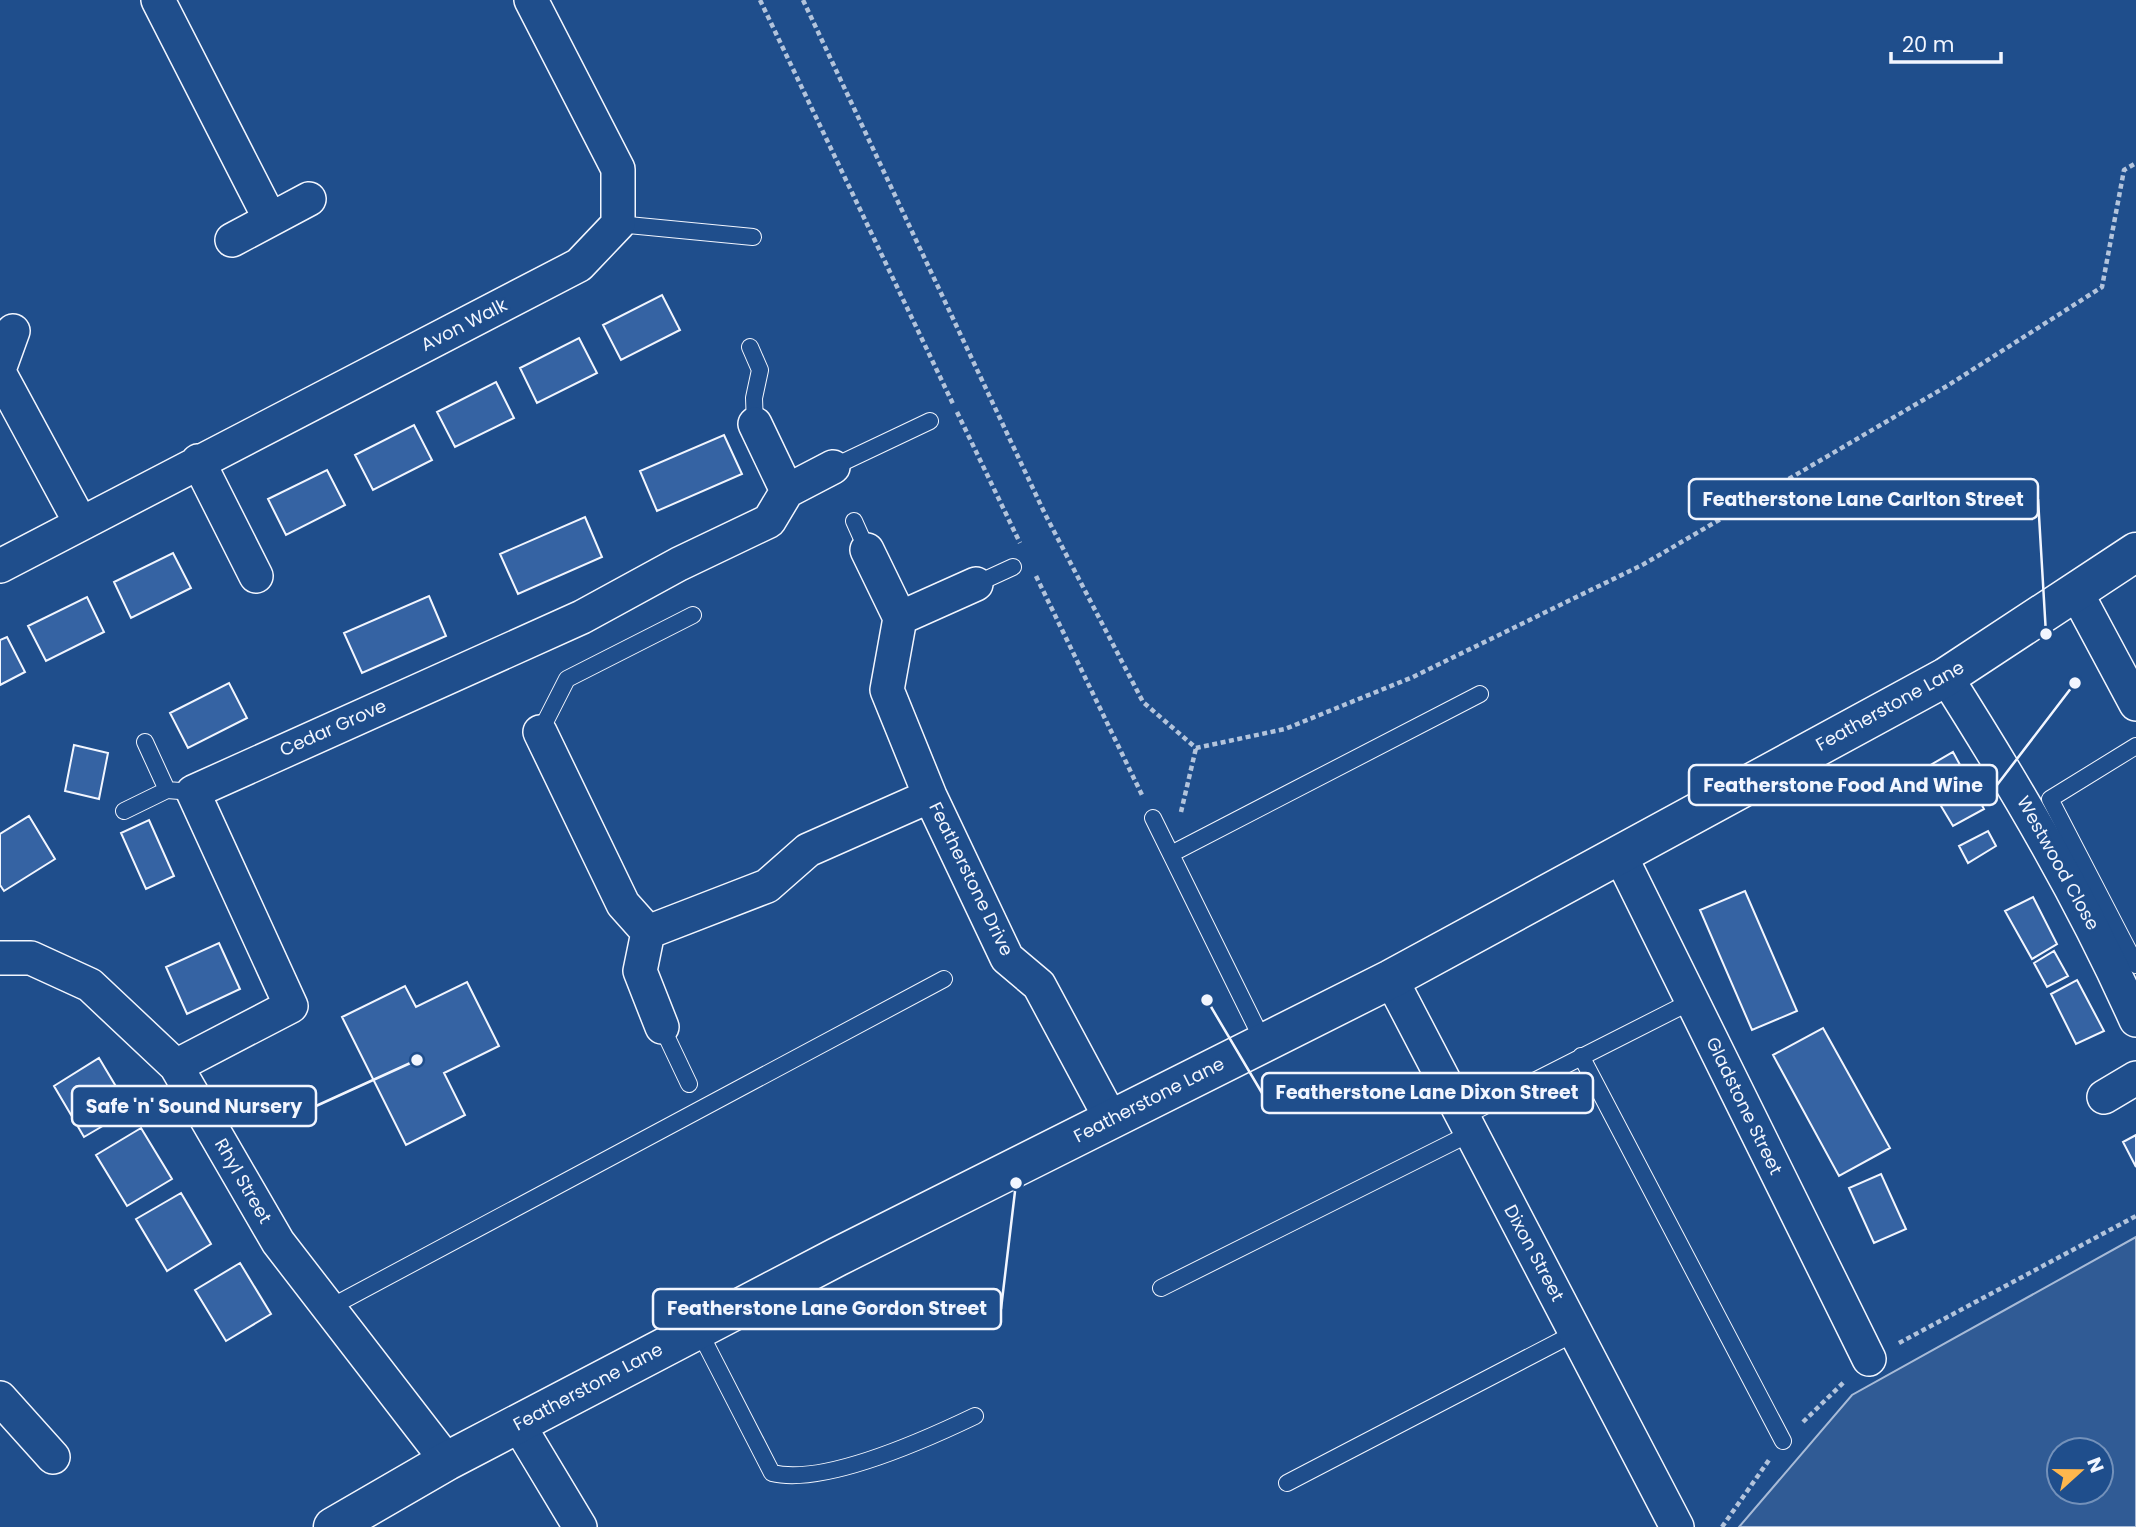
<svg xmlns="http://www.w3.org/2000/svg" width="2136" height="1527" font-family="Poppins,sans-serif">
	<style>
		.built { fill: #305b95; stroke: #a8bbd7; stroke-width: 2; fill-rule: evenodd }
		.building { fill: #3563a3; stroke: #f2f6ff; stroke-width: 2 }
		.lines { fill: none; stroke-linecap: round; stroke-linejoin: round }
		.service-casing { stroke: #f2f6ff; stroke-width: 18 }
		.minor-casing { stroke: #f2f6ff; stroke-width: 36 }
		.secondary-casing { stroke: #f2f6ff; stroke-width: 41 }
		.path { stroke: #b3c4dc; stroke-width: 4.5; stroke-dasharray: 5 3.5; stroke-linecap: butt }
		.service { stroke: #1f4e8c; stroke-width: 16 }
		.minor { stroke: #1f4e8c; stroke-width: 33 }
		.secondary { stroke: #1f4e8c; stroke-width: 38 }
		.labels { text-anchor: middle; stroke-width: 5; stroke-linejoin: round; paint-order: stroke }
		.street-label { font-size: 18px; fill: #f2f6ff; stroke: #1f4e8c }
		.leader { fill: none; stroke: #f2f6ff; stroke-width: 2.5 }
		.callout-dot { fill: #f2f6ff; stroke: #1f4e8c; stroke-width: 2.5 }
		.callout { fill: #1f4e8c; stroke: #f2f6ff; stroke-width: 2.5 }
		.callout-label { font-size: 19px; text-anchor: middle; font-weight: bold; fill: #f2f6ff }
	</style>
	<rect width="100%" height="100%" fill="#1f4e8c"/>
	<path class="built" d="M2136,1237V1527H1739L1852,1395ZM2059,1450H2101V1492H2059Z"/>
	<path class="building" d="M662,295L680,330L621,360L603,325Z
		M579,338L597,373L537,403L520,368Z
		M496,382L514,418L455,447L437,412Z
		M414,425L432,460L373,490L355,455Z
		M724,435L742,474L657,511L640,471Z
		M327,470L345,505L286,535L268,499Z
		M585,517L602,557L518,594L500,554Z
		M173,553L191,588L131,618L114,582Z
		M429,596L446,636L362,673L344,633Z
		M87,597L104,632L46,661L28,626Z
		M7,637L25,672L0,685V640Z
		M229,683L247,718L188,748L170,713Z
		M74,745L108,753L99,799L65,791Z
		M1953,752L1984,809L1953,826L1920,771Z
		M29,816L55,859L4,891L0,885V834Z
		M149,820L174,876L146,889L121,833Z
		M1988,831L1996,846L1968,863L1959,846Z
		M1745,891L1797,1011L1752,1030L1700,910Z
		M2033,897L2057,944L2032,959L2005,911Z
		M219,943L240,989L187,1014L166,967Z
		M2054,951L2068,976L2047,987L2034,963Z
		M2077,980L2104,1031L2076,1044L2051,994Z
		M467,982L499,1046L444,1073L465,1115L406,1145L342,1017L405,986L416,1007Z
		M1823,1028L1890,1148L1839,1176L1773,1055Z
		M99,1058L130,1110L84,1137L54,1086Z
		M141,1128L172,1179L127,1206L96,1155Z
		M2136,1135V1167L2123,1142Z
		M1881,1174L1906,1229L1874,1243L1849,1188Z
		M181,1193L211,1244L167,1271L136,1219Z
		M240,1263L271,1314L226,1341L195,1290Z"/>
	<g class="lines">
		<defs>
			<path id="service" d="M618,224L753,237
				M750,347L760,370L754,398L755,424
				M833,467L930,421
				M854,521L867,550
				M976,584L1013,567
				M540,732L567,679L693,615
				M145,742L167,790
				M2136,746L2050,799L2136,965
				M124,811L167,790L193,792
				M1153,818L1264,1043
				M1171,854L1480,694
				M662,1027L689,1084
				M1581,1056L1783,1441
				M1463,1117L1692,1001
				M1161,1288L1471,1133
				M329,1308L944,979
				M698,1329L772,1473C824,1486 927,1439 975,1416
				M1287,1483L1575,1333"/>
			<path id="minor" d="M158,0L270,219
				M232,240L309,199
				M0,367L13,331
				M0,374L80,522
				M755,424L787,491L833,467
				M198,461L256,576
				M867,550L900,618L887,690L930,796L1007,958L1039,985L1111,1119
				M0,566L579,265L618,224V169L531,0
				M2076,592L2136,704
				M900,618L976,584
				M1946,677C2017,789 2082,899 2136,1020
				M540,732L623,904L648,932L767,886L808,850L930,796
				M1619,853L1869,1359
				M648,932L640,971L662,1027
				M0,958H31L90,985L176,1066L278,1242L447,1461
				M1391,979L1677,1527
				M176,1066L291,1006L193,792L582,617L679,564L769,521L787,491
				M2104,1097L2136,1078
				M0,1398L53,1457
				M518,1424L580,1527"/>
			<path id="secondary" d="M333,1527L447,1461L837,1257L1391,979L1946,677L2136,552"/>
		</defs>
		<use href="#service" class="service-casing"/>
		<use href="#minor" class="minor-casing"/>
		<use href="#secondary" class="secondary-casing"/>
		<path class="path" d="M760,0L953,404
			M803,0L1045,514L1143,702L1196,748L1285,729L1413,677L1644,564L1947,386L2102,287L2124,170L2136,163
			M957,412L1020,543
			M1036,576L1142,795
			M1181,812L1196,748
			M1899,1343L2136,1216
			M1803,1422L1844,1382
			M1722,1527L1769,1460"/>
		<use href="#service" class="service"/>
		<use href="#minor" class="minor"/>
		<use href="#secondary" class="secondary"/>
	</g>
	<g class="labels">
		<g class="street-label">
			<text transform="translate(464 325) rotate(-27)" y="6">Avon Walk</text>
			<text transform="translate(1890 706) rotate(-29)" y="6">Featherstone Lane</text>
			<text transform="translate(333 728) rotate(-24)" y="6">Cedar Grove</text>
			<text transform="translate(2058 863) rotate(61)" y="6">Westwood Close</text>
			<text transform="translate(971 879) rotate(64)" y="6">Featherstone Drive</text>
			<text transform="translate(1149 1100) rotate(-27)" y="6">Featherstone Lane</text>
			<text transform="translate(1744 1106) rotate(64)" y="6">Gladstone Street</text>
			<text transform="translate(243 1181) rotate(60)" y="6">Rhyl Street</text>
			<text transform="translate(1534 1253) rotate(62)" y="6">Dixon Street</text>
			<text transform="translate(588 1387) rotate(-28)" y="6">Featherstone Lane</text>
		</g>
	</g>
	<path class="leader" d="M2046 634L2038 499M2075 683L1997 785M1207 1000L1262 1093M417 1060L316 1106M1016 1183L1001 1309"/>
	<g class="callout-dot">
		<circle cx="2046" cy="634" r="7"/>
		<circle cx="2075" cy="683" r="7"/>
		<circle cx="1207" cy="1000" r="7"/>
		<circle cx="417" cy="1060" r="7"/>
		<circle cx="1016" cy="1183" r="7"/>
	</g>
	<g class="callout">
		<rect x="1689" y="479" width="349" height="40" rx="7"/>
		<rect x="1689" y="765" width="308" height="40" rx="7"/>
		<rect x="1262" y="1073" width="331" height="40" rx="7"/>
		<rect x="72" y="1086" width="244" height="40" rx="7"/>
		<rect x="653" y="1289" width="348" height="40" rx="7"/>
	</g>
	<g class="callout-label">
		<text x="1863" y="506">Featherstone Lane Carlton Street</text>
		<text x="1843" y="792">Featherstone Food And Wine</text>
		<text x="1427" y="1099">Featherstone Lane Dixon Street</text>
		<text x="194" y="1113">Safe 'n' Sound Nursery</text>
		<text x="827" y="1315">Featherstone Lane Gordon Street</text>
	</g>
	<g transform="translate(2080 1471) rotate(69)"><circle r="33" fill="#1f4e8c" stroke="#7391ba" stroke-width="2"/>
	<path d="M0-5L12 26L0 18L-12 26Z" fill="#ffb74d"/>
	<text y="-10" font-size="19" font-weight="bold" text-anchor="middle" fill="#f2f6ff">N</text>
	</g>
	<path d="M1891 52v10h110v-10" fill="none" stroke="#f2f6ff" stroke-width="3.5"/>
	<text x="1902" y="52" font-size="21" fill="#f2f6ff" stroke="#1f4e8c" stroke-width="5" paint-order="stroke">20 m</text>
</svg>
